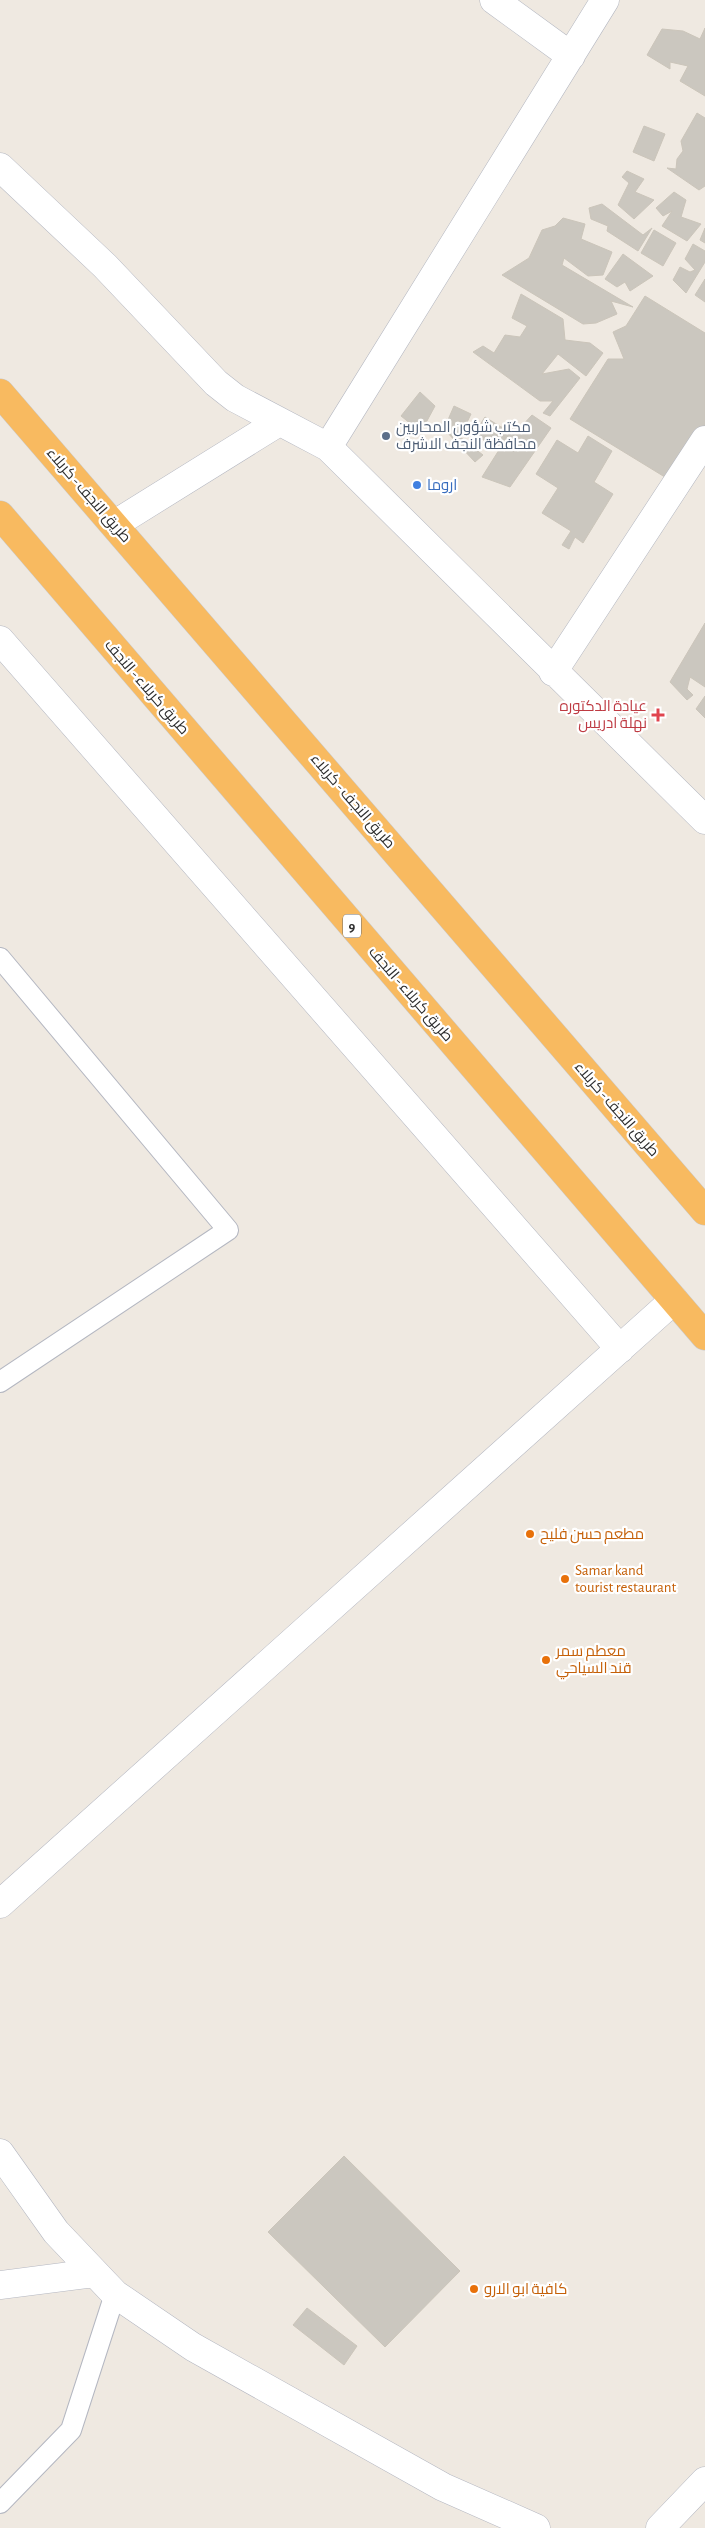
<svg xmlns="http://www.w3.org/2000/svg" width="705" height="2528" font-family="'Alegreya Sans',Cairo,sans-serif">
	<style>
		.building { fill: #cbc7bf; stroke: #cbc5ba }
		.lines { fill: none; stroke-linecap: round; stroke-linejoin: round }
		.service-casing { stroke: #b4b7c1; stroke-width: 22 }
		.minor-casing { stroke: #b4b7c1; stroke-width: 29 }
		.trunk-casing { stroke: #c9c9c9; stroke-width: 29 }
		.service { stroke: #fff; stroke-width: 20 }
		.minor { stroke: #fff; stroke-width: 28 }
		.trunk { stroke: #f8ba60; stroke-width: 28 }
		.service-dot { fill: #5c6f8a; stroke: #fff; stroke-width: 2 }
		.shop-dot { fill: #3f7fe0; stroke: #fff; stroke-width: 2 }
		.health-dot { fill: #e0444e; stroke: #fff; stroke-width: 2 }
		.food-dot { fill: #e8710a; stroke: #fff; stroke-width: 2 }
		.labels { text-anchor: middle; stroke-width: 4.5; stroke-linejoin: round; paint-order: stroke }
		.shield { fill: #fff; stroke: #6d6d6d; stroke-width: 1 }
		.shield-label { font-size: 14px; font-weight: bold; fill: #2e2e2e }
		.service-label { font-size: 15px; fill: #4e5e75; stroke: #fff; text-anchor: start }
		.shop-label { font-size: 15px; fill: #366cbe; stroke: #fff; text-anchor: start }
		.street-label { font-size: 15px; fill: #2e2e2e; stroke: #fff }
		.health-label { font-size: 15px; fill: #be3a42; stroke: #fff; text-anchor: end }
		.food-label { font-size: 15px; fill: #c56008; stroke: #fff; text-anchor: start }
	</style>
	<rect width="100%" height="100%" fill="#efe9e1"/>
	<path class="building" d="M705,28V96L680,81L688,66L670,62V69L647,55L662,29L683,31L700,39Z
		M697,113L705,118V186L699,190L667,168L676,169L677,159L683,151L681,141Z
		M644,126L665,134L654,161L633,152Z
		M627,171L644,179L635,192L654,200L634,219L618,205L629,183L622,177Z
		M674,192L686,200L681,217L701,224L687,241L662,226L672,211L663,216L656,208Z
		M602,204L643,235L652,228L638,251L607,231L608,226L591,219L589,208Z
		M563,218L585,224L581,239L612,252L603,275L588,276L564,258L562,265L633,307L611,301L617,314L596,323L583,324L502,275L529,258L542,230L555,226Z
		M705,228V243L700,240Z
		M654,230L676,243L663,266L641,253Z
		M693,244L705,251V262L686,293L673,280L680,267L690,272L695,270L685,259Z
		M623,254L653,276L630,291L625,282L617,287L605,279Z
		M705,279V302L695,295Z
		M521,294L563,319L565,340L590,343L603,353L586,376L558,354L542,374L569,369L580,378L550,416L543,413L553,401H540L473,352L483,346L494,353L505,335L520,337L527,326L512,318Z
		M645,296L705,333V432L673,482L570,419L608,359H624L613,332L626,326Z
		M420,392L435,406L421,432L401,416Z
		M454,406L471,414L460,437L483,455L475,462L444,429Z
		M532,415L551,428L510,487L482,477L499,450L474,434L485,417L501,427L520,428Z
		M588,436L612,451L594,482L613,494L583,543L575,537L569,549L562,545L571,531L542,513L558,488L536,474L557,440L578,453Z
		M705,623V687L690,677L687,689L693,695L687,700L670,682Z
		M705,696V718L696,709Z
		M344,2156L460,2271L385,2347L268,2232Z
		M307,2308L357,2346L344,2365L293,2325Z"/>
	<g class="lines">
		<defs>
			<path id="service" d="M0,958L228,1230L0,1382
				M0,2503L71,2430L115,2294"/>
			<path id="minor" d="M494,0L571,56
				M0,167L105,266L216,383L235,398L328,447L705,820
				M328,447L605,0
				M115,524L279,422
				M0,640L620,1349
				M553,672L705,440
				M0,1904L674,1300
				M0,2153L56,2232L115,2294L193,2347L443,2487L536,2528
				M0,2285L94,2273
				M660,2528L705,2481"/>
			<path id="trunk" d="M0,393L705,1211
				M0,515L705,1336"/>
		</defs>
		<use href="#service" class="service-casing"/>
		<use href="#minor" class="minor-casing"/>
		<use href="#trunk" class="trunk-casing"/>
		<use href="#service" class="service"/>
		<use href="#minor" class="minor"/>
		<use href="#trunk" class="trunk"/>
	</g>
	<circle class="service-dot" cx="386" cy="436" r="5"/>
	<circle class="shop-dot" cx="417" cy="485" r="5"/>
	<path class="health-dot" d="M655.5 707.5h5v5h5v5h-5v5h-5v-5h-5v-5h5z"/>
	<g class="food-dot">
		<circle cx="530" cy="1534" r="5"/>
		<circle cx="565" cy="1579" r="5"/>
		<circle cx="546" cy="1660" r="5"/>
		<circle cx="474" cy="2289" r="5"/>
	</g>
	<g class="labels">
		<rect class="shield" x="343" y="914.5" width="18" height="23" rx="4"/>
		<g class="shield-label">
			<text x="352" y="931">9</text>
		</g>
		<g class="service-label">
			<text x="396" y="432">مكتب شؤون المحاربين<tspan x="396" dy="17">محافظة النجف الاشرف</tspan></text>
		</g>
		<g class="shop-label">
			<text x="427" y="490">اروما</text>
		</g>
		<g class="street-label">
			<text transform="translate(89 495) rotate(49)" y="5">طريق النجف - کربلاء</text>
			<text transform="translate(147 687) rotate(49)" y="5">طريق کربلاء - النجف</text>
			<text transform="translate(353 801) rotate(49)" y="5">طريق النجف - کربلاء</text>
			<text transform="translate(411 994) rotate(49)" y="5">طريق کربلاء - النجف</text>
			<text transform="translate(617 1109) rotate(49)" y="5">طريق النجف - کربلاء</text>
		</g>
		<g class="health-label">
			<text x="647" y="711">عيادة الدكتوره<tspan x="647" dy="17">نهلة ادريس</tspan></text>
		</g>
		<g class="food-label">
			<text x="540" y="1539">مطعم حسن فليح</text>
			<text x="575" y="1575">Samar kand<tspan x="575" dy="17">tourist restaurant</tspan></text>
			<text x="556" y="1656">معطم سمر<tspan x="556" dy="17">قند السياحي</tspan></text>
			<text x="484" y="2294">كافية ابو الارو</text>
		</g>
	</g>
</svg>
